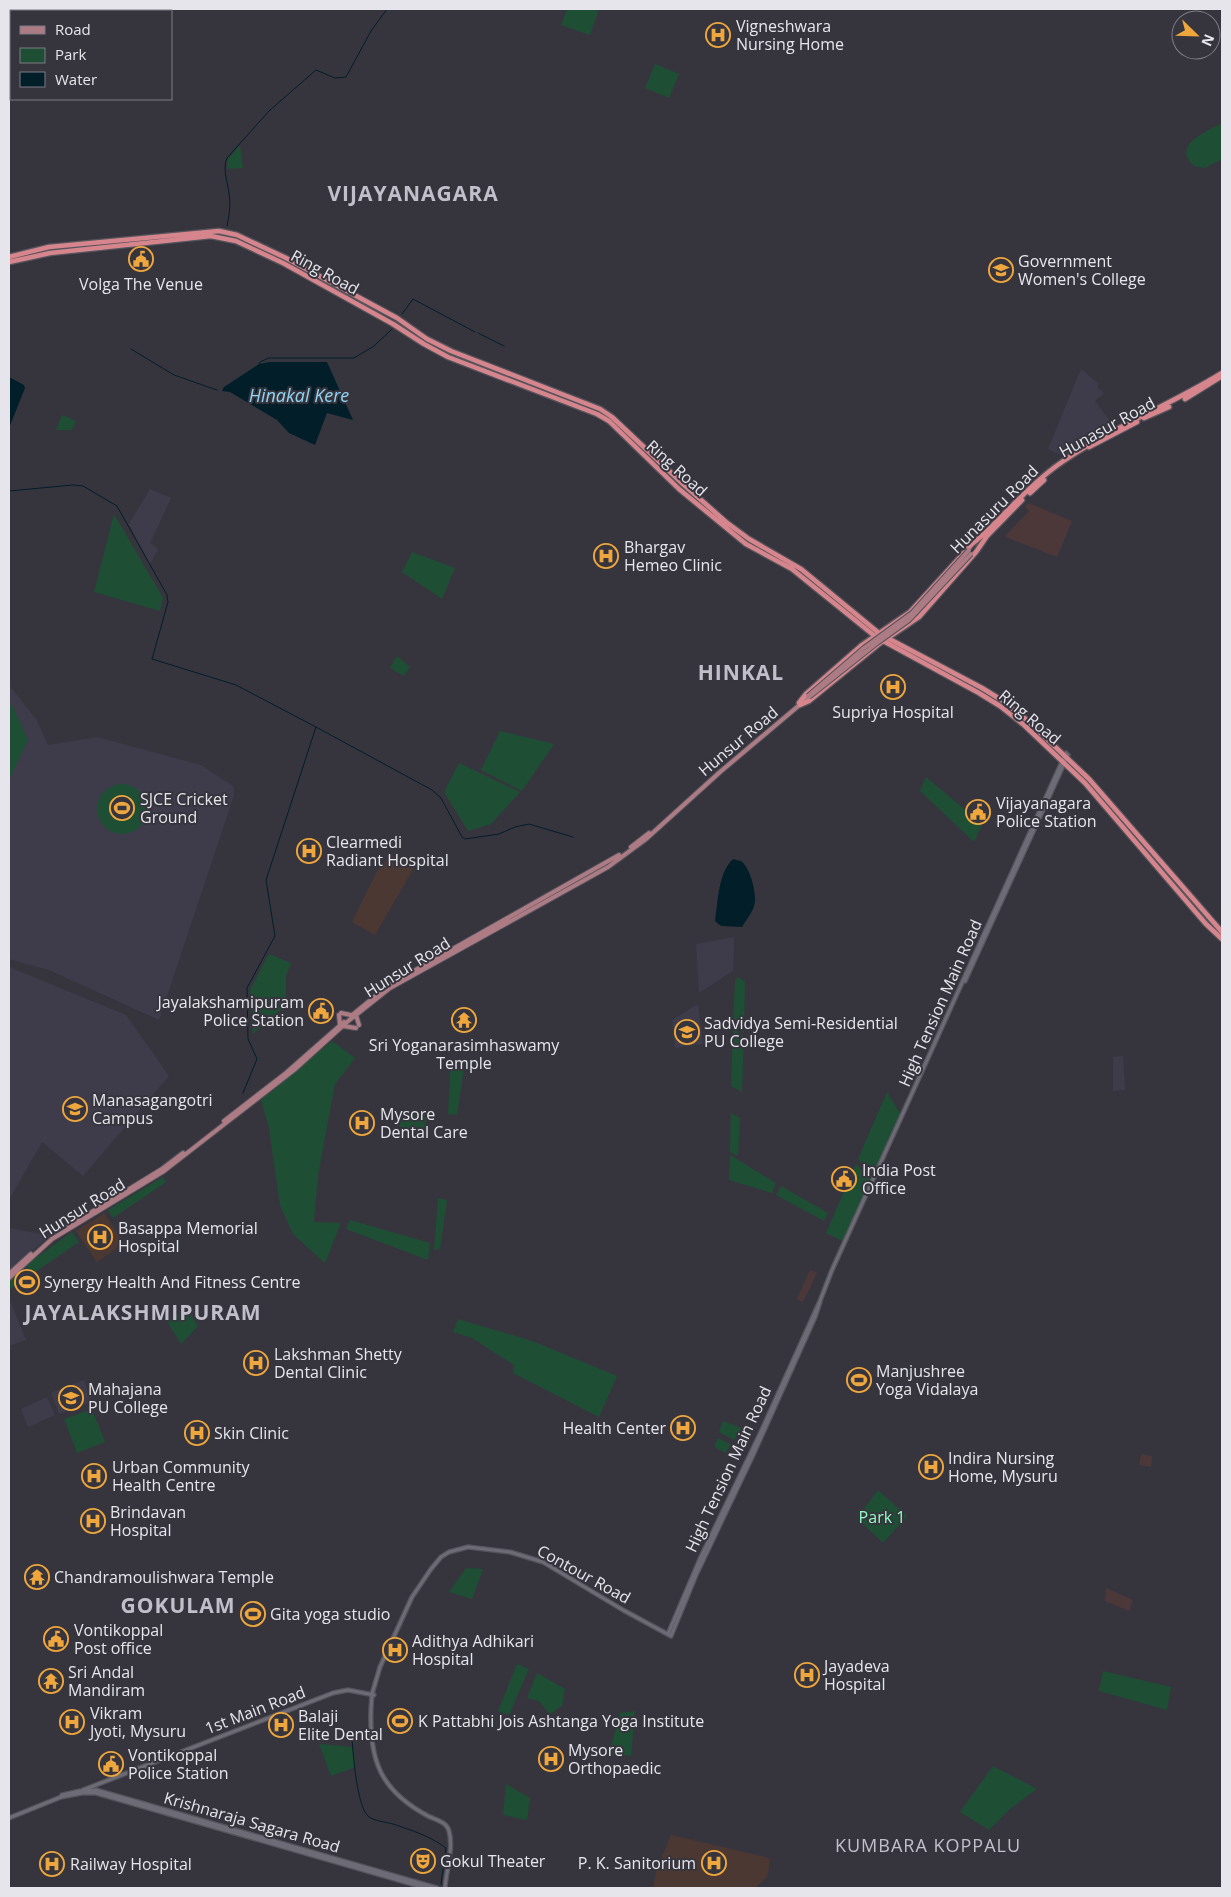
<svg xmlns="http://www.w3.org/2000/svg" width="1231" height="1897" font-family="'Open Sans',sans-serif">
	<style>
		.commercial { fill: #4d3839 }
		.built { fill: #3e3c4b }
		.medical { fill: #4c3833 }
		.green { fill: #1e4f35 }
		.water { fill: #011e29 }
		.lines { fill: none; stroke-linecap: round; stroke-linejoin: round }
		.stream { stroke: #011e29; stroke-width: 1 }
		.secondary-casing { stroke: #55545c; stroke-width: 5.5 }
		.primary-casing { stroke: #55545c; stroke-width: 6 }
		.highway-casing { stroke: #55545c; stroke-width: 7 }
		.secondary { stroke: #6d6c76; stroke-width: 3 }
		.primary { stroke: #ac7b84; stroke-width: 4 }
		.highway { stroke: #d6858d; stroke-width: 4.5 }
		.primary-bridge-casing { stroke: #55545c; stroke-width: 6; stroke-linecap: butt }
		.primary-bridge { stroke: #ac7b84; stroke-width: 4 }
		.labels { text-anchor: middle; stroke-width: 4; stroke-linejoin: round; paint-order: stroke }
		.poi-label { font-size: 16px; fill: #e5e5eb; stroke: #36353e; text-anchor: start }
		.street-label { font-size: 16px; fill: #e5e5eb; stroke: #36353e }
		.park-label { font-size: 16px; fill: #90fdc0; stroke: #36353e }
		.water-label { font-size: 18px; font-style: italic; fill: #91d5f3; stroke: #36353e }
		.neighbourhood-label { font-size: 18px; letter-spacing: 1px; fill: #c0bfca; stroke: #36353e }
		.district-label { font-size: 21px; font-weight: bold; letter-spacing: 1px; fill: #c0bfca; stroke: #36353e }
	</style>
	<rect width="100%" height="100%" fill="#36353e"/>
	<path class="commercial" d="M1028,503L1072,521L1057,557L1006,537L1007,534L1029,511L1025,506Z
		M810,1270L817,1273L803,1302L797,1299Z
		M1141,1454L1152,1456L1151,1467L1139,1465Z
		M1106,1588L1133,1600L1129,1611L1105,1601Z"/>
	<path class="built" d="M1081,369L1099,384L1097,387L1104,393L1095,401L1114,426L1063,456L1048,449Z
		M150,489L171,498L150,543L158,549L150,564L129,524Z
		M9,685L36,719L48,745L97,737L201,765L233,786L234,795L159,1020L49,970L9,959Z
		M734,937L733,971L699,993L696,944Z
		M9,967L126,1015L169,1076L83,1176L42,1142L9,1200Z
		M698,1004L703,1044L675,1048L672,1020Z
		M1123,1056L1125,1090L1113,1091V1057Z
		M9,1228L50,1236L9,1270Z
		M9,1298L26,1340L9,1346Z
		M84,1380L91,1402L59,1414L51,1393Z
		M47,1397L55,1415L28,1427L21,1409Z"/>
	<path class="medical" d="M391,855L415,866L375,935L352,922L376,873Z
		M104,1213L124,1243L97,1262L76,1231Z
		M671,1835L769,1858V1869L766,1878L755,1888H653L657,1868Z"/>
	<path class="green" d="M567,9H599L590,35L561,25Z
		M655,64L679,74L669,98L645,88Z
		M1222,123V159L1205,168L1194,166C1170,145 1208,131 1222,123Z
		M240,145L243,168L227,169L228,159Z
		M62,415L76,421L72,430H56Z
		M114,514L163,598L160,611L94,592Z
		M412,552L455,568L442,599L402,572Z
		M397,656L410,667L404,676L390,668Z
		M9,704L13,707L28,740L9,780Z
		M500,731L554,744L522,791L481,770Z
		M459,763L520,792L491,824L468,831L444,792Z
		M926,777L982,824L974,842L920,791Z
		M97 809a25 25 0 1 1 50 0a25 25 0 1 1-50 0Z
		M269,954L291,963L286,976V1005L253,1034L250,990Z
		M738,977L745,982L744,1033L733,1026L735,981Z
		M733,1029L744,1036L742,1092L731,1086Z
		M332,1041L355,1058L335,1084L318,1175L314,1222L341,1223L325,1263L293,1234L280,1205L269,1128L261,1100Z
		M451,1059L465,1061L457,1115L448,1114Z
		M887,1092L901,1115L873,1175L858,1159Z
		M404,1111H428L424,1134L399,1127Z
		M731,1113L740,1118L738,1156L730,1152Z
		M730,1155L776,1183L772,1193L729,1180Z
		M856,1164L871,1179L843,1241L826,1233Z
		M163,1177L166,1182L113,1218L108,1210Z
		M781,1186L828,1213L824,1221L776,1195Z
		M438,1198L447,1200L440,1249L434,1250Z
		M350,1220L430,1243L428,1260L346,1229Z
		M72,1232L79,1242L32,1274L26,1265Z
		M24,1267L30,1276L9,1290V1281Z
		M187,1308L198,1326L181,1344L167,1321Z
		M458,1319L532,1341L617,1376L599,1417L513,1373L514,1365L472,1338L453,1332Z
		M92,1409L105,1442L77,1453L64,1419Z
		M723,1421L741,1428L734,1440L719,1432Z
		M718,1438L730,1444L726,1453L714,1447Z
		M878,1490L907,1516L883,1543L857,1518Z
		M466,1568L483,1569L472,1599L449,1592Z
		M517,1664L529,1669L509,1715L498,1711Z
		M1103,1671L1171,1687L1167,1710L1099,1691Z
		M537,1673L565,1689L562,1706L550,1714L539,1701L527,1698Z
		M635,1711L631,1756L609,1753L620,1713Z
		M319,1744L353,1747L355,1767L331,1776Z
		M993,1766L1037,1789L1010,1809L989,1830L960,1812Z
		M506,1784L530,1798L527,1820L503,1815Z"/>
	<path class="water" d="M269,362H327L353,420L327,413L315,445L289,433L277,420L230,392L222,391L224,387L259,364Z
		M9,377L24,385L25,388L9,428Z
		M733,859C735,860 738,860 741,861C750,867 758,896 754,906C752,913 746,920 742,927L721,926L715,921C718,902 718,873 733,859Z"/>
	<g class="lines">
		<path class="stream" d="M227,226C229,216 231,205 229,194C228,182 222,170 227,158L269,111L316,70L335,78L346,77L371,31L387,9
			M402,314L413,299L475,332
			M478,333L504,346
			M131,349L174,375L217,390
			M259,364L260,362L269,358H354L374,346L392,329
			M9,491L73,485L83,486L117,506L167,595L168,602L152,659L236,685L316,727L266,880L275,936L247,988L248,1039L257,1059L243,1093
			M316,727L432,790L441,798L462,837L465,839L499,834L515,827L529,824L573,837
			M352,1738C353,1754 357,1806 368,1816C373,1821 386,1822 393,1824C411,1830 430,1836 446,1848L441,1884L450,1888"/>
		<defs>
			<path id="secondary" d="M965,981L1068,755
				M668,1634L700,1559L760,1434L820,1301L832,1270L1066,753
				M371,1709L372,1694L380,1667L412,1597L431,1569L441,1557L449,1552L468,1547L510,1552L543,1562L623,1610L671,1636L696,1575L753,1455L815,1317L820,1302
				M371,1709C369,1761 381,1791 428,1816C436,1820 447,1822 449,1831C454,1848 446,1871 445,1888
				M83,1790L333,1693L348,1690L374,1695
				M61,1797L82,1793H96L426,1888
				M9,1818L61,1797L62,1795L80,1791L96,1790L437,1888"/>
			<path id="primary" d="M631,847L649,833
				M341,1013L351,1015
				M339,1015L340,1025
				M356,1015L359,1025
				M351,1016L389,985L619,855
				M343,1026L356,1028
				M224,1121L286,1073L344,1022
				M69,1226L162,1169L183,1153
				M9,1274L31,1254
				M9,1278L52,1239L164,1171L294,1070L347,1022L390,988L608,867L646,839L720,772L809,697"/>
			<path id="highway" d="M9,257L49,247L219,231L237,235L286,258L397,318L427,339L451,351L600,409L612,417L683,484L726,522L749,539L801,569L880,634L982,688L1003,701L1028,721L1089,779L1222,932
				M9,262L50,253L211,236L236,241L283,263L393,324L424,344L448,357L597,414L609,421L679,489L746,544L792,569L876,637L979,693L1000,706L1024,725L1085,783L1206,924L1222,939
				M1185,399L1222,376
				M1144,418L1169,407
				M1089,447L1137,422
				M1030,493L1044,480
				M799,703L806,694L862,645L910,612L972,544C983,536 992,526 1002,516C1021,497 1040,477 1062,462C1113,427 1170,405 1222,373
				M800,705L809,701L879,644L919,617L976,552L987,536L1022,500"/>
		</defs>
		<use href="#secondary" class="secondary-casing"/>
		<use href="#primary" class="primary-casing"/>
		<use href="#highway" class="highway-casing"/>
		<use href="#secondary" class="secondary"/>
		<use href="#primary" class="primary"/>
		<use href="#highway" class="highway"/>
		<defs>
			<path id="primary-bridge" d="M808,696L864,648L912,613L969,550
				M809,697L877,643L909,620L971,554"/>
		</defs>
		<use href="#primary-bridge" class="primary-bridge-casing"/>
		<use href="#primary-bridge" class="primary-bridge"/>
	</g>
	<defs>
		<symbol id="hospital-ring" viewBox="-11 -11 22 22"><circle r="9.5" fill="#36353e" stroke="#efa73d" stroke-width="1.5"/><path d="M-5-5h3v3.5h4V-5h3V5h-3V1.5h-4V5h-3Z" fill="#efa73d"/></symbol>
		<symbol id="civic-ring" viewBox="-11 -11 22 22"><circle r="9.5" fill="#36353e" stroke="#efa73d" stroke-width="1.5"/><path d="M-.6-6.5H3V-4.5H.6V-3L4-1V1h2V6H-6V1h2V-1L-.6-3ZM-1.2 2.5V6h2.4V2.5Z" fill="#efa73d"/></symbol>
		<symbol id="university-ring" viewBox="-11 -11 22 22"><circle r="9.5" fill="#36353e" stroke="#efa73d" stroke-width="1.5"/><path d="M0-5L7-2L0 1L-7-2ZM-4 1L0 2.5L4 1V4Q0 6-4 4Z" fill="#efa73d"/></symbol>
		<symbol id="stadium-ring" viewBox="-11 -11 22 22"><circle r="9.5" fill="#36353e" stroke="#efa73d" stroke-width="1.5"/><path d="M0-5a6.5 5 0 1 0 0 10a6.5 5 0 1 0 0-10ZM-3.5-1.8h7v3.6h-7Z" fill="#efa73d"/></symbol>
		<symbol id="temple-ring" viewBox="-11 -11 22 22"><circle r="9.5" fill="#36353e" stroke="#efa73d" stroke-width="1.5"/><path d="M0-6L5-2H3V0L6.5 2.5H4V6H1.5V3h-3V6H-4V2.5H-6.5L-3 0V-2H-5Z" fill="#efa73d"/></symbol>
		<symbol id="theatre-ring" viewBox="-11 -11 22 22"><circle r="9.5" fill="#36353e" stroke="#efa73d" stroke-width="1.5"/><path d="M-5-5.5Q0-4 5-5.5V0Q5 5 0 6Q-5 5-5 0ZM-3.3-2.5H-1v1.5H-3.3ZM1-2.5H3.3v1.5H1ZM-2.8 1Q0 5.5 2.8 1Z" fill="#efa73d"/></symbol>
	</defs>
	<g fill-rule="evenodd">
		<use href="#hospital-ring" x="704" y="21" width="28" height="28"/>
		<use href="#civic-ring" x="127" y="245" width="28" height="28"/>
		<use href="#university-ring" x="987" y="256" width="28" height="28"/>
		<use href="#hospital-ring" x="592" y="542" width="28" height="28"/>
		<use href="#hospital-ring" x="879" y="673" width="28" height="28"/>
		<use href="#stadium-ring" x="108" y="794" width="28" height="28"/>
		<use href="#civic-ring" x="964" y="798" width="28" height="28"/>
		<use href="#hospital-ring" x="295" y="837" width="28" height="28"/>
		<use href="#civic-ring" x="307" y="997" width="28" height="28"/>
		<use href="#temple-ring" x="450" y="1006" width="28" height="28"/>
		<use href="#university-ring" x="673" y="1018" width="28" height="28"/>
		<use href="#university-ring" x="61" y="1095" width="28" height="28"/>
		<use href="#hospital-ring" x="348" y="1109" width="28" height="28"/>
		<use href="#civic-ring" x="830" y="1165" width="28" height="28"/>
		<use href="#hospital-ring" x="86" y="1223" width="28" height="28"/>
		<use href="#stadium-ring" x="13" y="1268" width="28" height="28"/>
		<use href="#hospital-ring" x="242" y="1349" width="28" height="28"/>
		<use href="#stadium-ring" x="845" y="1366" width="28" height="28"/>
		<use href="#university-ring" x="57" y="1384" width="28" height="28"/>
		<use href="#hospital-ring" x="669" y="1414" width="28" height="28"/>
		<use href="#hospital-ring" x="183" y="1419" width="28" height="28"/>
		<use href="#hospital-ring" x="917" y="1453" width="28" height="28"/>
		<use href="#hospital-ring" x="80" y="1462" width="28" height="28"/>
		<use href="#hospital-ring" x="79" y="1507" width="28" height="28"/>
		<use href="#temple-ring" x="23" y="1563" width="28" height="28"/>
		<use href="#stadium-ring" x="239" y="1600" width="28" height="28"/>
		<use href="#civic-ring" x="42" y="1625" width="28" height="28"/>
		<use href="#hospital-ring" x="381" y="1636" width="28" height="28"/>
		<use href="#hospital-ring" x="793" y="1661" width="28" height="28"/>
		<use href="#temple-ring" x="37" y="1667" width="28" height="28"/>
		<use href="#stadium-ring" x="386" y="1707" width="28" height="28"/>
		<use href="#hospital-ring" x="58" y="1708" width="28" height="28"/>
		<use href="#hospital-ring" x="267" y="1711" width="28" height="28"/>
		<use href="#hospital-ring" x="537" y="1745" width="28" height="28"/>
		<use href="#civic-ring" x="97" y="1750" width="28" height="28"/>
		<use href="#theatre-ring" x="409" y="1847" width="28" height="28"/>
		<use href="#hospital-ring" x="700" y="1849" width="28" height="28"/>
		<use href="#hospital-ring" x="38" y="1850" width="28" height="28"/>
	</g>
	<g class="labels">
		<g class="poi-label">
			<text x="736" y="32">Vigneshwara<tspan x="736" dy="18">Nursing Home</tspan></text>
			<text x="1018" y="267">Government<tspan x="1018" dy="18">Women's College</tspan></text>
			<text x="141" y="290" text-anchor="middle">Volga The Venue</text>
			<text x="624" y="553">Bhargav<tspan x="624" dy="18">Hemeo Clinic</tspan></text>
			<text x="893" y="718" text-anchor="middle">Supriya Hospital</text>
			<text x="140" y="805">SJCE Cricket<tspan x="140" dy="18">Ground</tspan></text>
			<text x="996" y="809">Vijayanagara<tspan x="996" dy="18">Police Station</tspan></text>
			<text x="326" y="848">Clearmedi<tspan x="326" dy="18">Radiant Hospital</tspan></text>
			<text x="304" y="1008" text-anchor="end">Jayalakshamipuram<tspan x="304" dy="18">Police Station</tspan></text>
			<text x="704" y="1029">Sadvidya Semi-Residential<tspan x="704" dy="18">PU College</tspan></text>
			<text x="464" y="1051" text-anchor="middle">Sri Yoganarasimhaswamy<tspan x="464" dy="18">Temple</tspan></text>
			<text x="92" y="1106">Manasagangotri<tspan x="92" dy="18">Campus</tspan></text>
			<text x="380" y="1120">Mysore<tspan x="380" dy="18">Dental Care</tspan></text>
			<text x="862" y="1176">India Post<tspan x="862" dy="18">Office</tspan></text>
			<text x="118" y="1234">Basappa Memorial<tspan x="118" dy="18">Hospital</tspan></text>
			<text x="44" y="1288">Synergy Health And Fitness Centre</text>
			<text x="274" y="1360">Lakshman Shetty<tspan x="274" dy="18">Dental Clinic</tspan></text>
			<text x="876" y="1377">Manjushree<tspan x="876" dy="18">Yoga Vidalaya</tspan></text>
			<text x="88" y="1395">Mahajana<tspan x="88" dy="18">PU College</tspan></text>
			<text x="666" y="1434" text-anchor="end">Health Center</text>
			<text x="214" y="1439">Skin Clinic</text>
			<text x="948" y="1464">Indira Nursing<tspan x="948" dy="18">Home, Mysuru</tspan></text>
			<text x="112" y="1473">Urban Community<tspan x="112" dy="18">Health Centre</tspan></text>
			<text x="110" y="1518">Brindavan<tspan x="110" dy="18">Hospital</tspan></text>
			<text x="54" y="1583">Chandramoulishwara Temple</text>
			<text x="270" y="1620">Gita yoga studio</text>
			<text x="74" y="1636">Vontikoppal<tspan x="74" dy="18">Post office</tspan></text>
			<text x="412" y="1647">Adithya Adhikari<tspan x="412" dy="18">Hospital</tspan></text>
			<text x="824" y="1672">Jayadeva<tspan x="824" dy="18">Hospital</tspan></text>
			<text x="68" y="1678">Sri Andal<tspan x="68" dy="18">Mandiram</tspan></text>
			<text x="90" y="1719">Vikram<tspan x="90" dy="18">Jyoti, Mysuru</tspan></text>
			<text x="298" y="1722">Balaji<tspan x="298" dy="18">Elite Dental</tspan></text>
			<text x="418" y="1727">K Pattabhi Jois Ashtanga Yoga Institute</text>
			<text x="568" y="1756">Mysore<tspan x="568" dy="18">Orthopaedic</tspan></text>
			<text x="128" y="1761">Vontikoppal<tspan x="128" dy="18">Police Station</tspan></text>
			<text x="440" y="1867">Gokul Theater</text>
			<text x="696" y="1869" text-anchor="end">P. K. Sanitorium</text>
			<text x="70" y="1870">Railway Hospital</text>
		</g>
		<g class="street-label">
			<text transform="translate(325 272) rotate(29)" y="6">Ring Road</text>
			<text transform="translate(1107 427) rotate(-29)" y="6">Hunasur Road</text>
			<text transform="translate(677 468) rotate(42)" y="6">Ring Road</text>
			<text transform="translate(994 509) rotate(-45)" y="6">Hunasuru Road</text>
			<text transform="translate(1030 717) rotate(40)" y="6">Ring Road</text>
			<text transform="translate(738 741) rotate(-40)" y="6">Hunsur Road</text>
			<text transform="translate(407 967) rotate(-32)" y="6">Hunsur Road</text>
			<text transform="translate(940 1003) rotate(-66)" y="6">High Tension Main Road</text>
			<text transform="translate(82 1208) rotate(-32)" y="6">Hunsur Road</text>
			<text transform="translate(728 1469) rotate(-65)" y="6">High Tension Main Road</text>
			<text transform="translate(584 1574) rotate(29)" y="6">Contour Road</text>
			<text transform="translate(255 1710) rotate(-21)" y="6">1st Main Road</text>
			<text transform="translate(252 1822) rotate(16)" y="6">Krishnaraja Sagara Road</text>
		</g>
		<g class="park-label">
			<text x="882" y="1523">Park 1</text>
		</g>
		<g class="water-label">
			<text x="299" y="402">Hinakal Kere</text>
		</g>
		<g class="neighbourhood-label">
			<text x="928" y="1852">KUMBARA KOPPALU</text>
		</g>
		<g class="district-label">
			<text x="413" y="201">VIJAYANAGARA</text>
			<text x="741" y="680">HINKAL</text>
			<text x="143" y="1320">JAYALAKSHMIPURAM</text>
			<text x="178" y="1613">GOKULAM</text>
		</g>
	</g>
	<rect width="1231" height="1897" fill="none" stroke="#e5e5eb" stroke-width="20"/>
	<rect x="10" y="10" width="162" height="90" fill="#36353e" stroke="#7c7b83"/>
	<rect x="20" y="26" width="25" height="8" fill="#ac7b84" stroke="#7c7b83"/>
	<text x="55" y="35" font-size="15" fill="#e5e5eb">Road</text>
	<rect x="20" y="48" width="25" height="15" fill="#1e4f35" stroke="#7c7b83"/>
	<text x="55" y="60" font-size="15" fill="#e5e5eb">Park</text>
	<rect x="20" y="72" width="25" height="15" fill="#011e29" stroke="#7c7b83"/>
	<text x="55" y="85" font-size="15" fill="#e5e5eb">Water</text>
	<g transform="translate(1196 35) rotate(113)"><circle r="24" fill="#36353e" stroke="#7c7b83"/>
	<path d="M0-4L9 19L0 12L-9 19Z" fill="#efa73d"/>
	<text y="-8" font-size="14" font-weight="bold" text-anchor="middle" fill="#e5e5eb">N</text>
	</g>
</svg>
